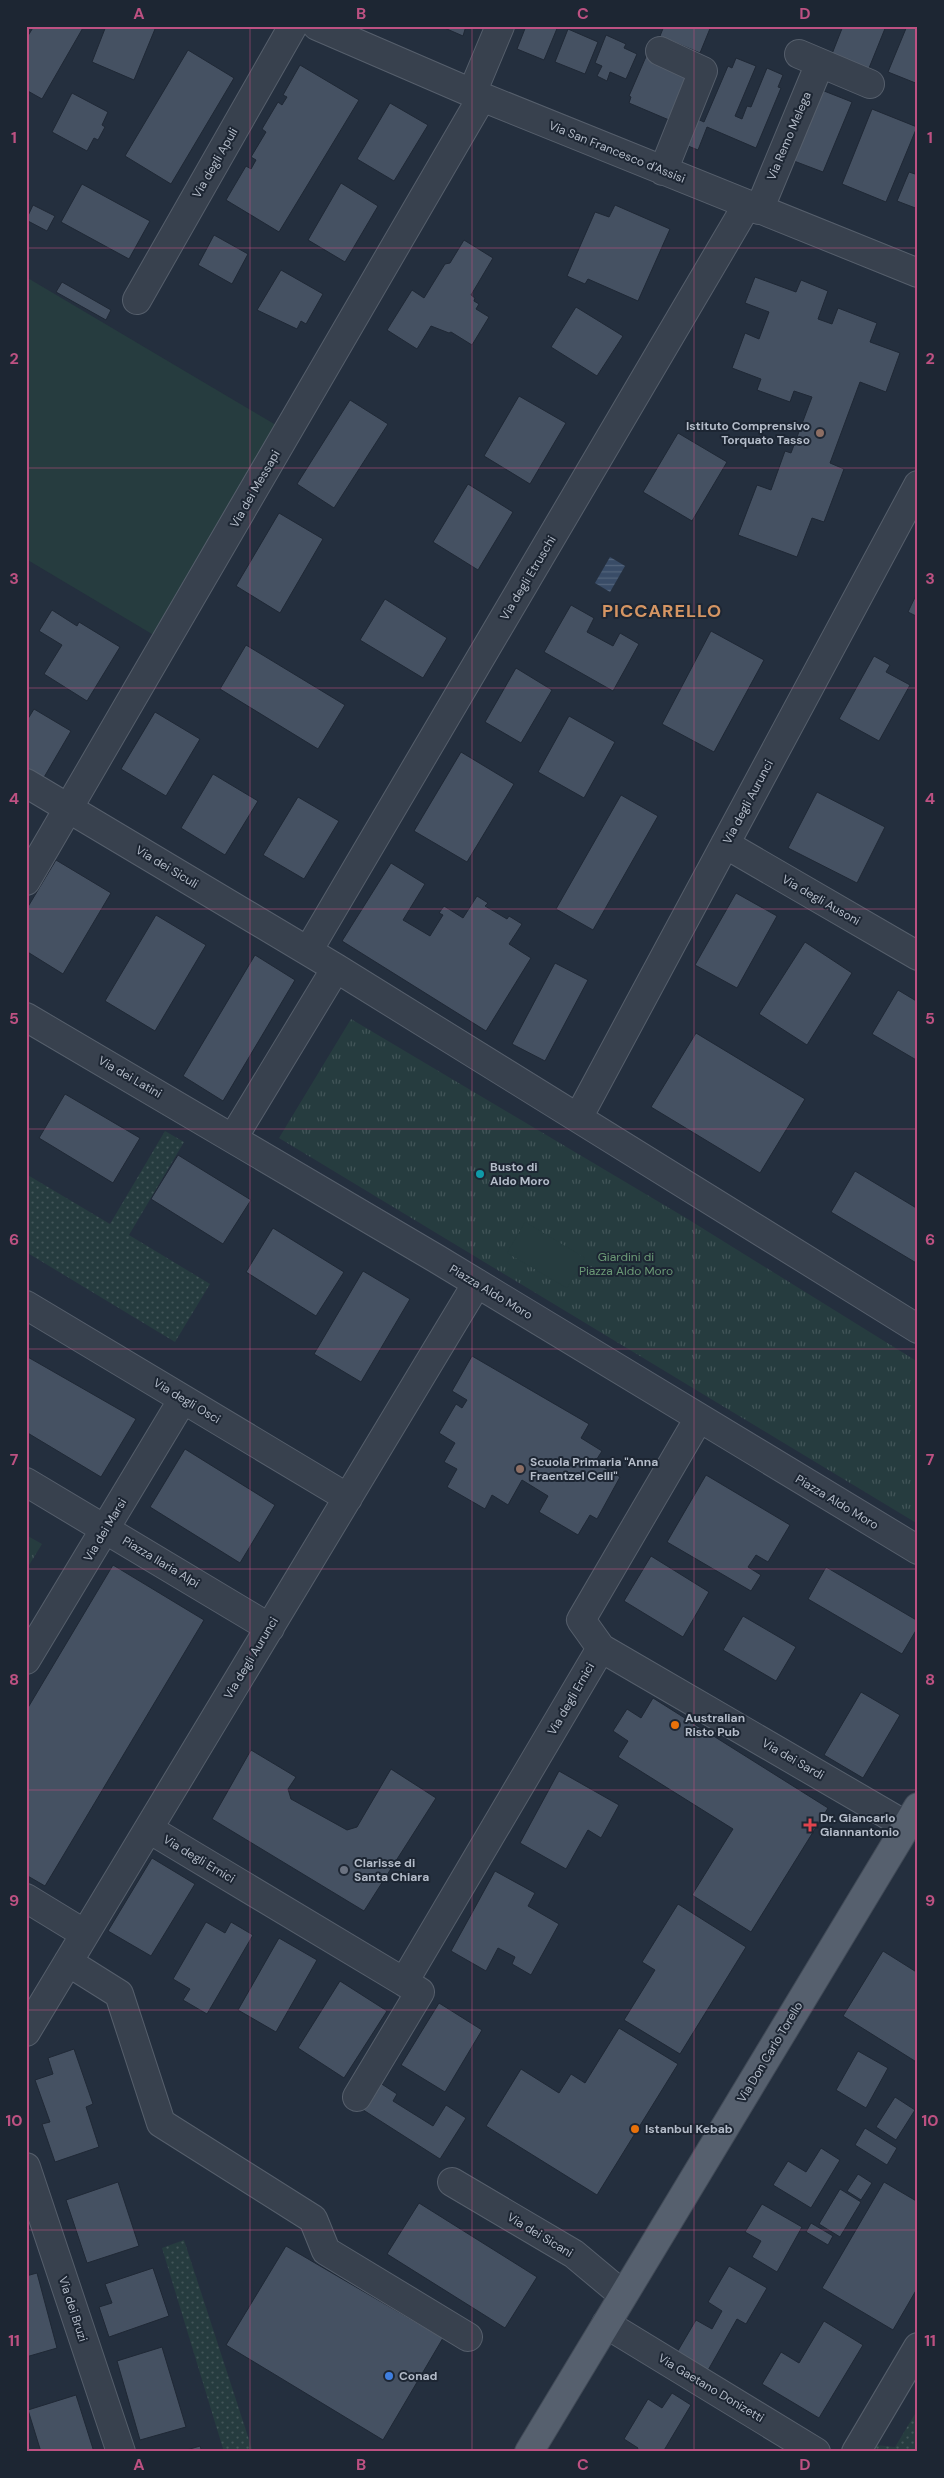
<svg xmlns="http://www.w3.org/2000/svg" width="944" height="2478" font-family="'DM Sans',sans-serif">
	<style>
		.grass { fill: url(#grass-dots) }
		.park { fill: url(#park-tufts) }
		.pitch { fill: #263c3f }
		.water { fill: url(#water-rules) }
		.building { fill: #455162; stroke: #1f2835 }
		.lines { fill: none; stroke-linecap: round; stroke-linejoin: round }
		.minor-casing { stroke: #565f6c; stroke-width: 30 }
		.major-casing { stroke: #414a57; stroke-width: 30 }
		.minor { stroke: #38414e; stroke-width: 28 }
		.major { stroke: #56606e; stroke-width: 28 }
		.grid { fill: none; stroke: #bd5182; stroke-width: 1; stroke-opacity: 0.55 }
		.education-dot { fill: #8d6e63; stroke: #1d2633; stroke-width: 2 }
		.culture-dot { fill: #0f9aa8; stroke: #1d2633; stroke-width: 2 }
		.food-dot { fill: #e8710a; stroke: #1d2633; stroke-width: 2 }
		.health-dot { fill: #e0444e; stroke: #1d2633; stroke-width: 2 }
		.worship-dot { fill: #6b7280; stroke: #1d2633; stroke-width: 2 }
		.shop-dot { fill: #3f7fe0; stroke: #1d2633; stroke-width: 2 }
		.labels { text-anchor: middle; stroke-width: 4; stroke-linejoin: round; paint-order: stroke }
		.street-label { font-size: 12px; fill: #b4bcc9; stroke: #1d2633 }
		.poi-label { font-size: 12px; font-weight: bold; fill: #b4bcc9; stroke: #1d2633; text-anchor: start }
		.park-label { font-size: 12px; fill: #6b9a76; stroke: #1d2633 }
		.district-label { font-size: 18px; font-weight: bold; letter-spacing: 1px; fill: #d59563; stroke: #1d2633 }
		.neatline { fill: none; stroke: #bd5182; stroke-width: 2 }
		.grid-label { font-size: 16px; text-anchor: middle; font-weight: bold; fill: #bd5182 }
	</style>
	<defs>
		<pattern id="grass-dots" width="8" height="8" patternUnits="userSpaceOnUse" patternTransform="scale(1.25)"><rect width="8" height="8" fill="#263c3f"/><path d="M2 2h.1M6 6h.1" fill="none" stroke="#435659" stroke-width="1.8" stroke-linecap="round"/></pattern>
		<pattern id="park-tufts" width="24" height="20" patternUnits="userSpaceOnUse" patternTransform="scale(1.25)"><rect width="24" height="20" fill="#263c3f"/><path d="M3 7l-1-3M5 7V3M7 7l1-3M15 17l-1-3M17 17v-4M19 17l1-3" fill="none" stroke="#435659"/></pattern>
		<pattern id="water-rules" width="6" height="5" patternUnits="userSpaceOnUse" patternTransform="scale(1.25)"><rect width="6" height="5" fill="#394c67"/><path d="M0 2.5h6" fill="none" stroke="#53647b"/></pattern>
	</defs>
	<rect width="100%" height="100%" fill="#242f3e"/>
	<path class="grass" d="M165,1131L184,1142L129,1235L210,1284L175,1342L26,1252V1223L29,1218L26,1216V1174L110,1224Z
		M184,2240L253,2452H224L162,2248Z
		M918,2409V2452H872L876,2445L895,2447Z"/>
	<path class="park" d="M351,1019L686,1218L918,1362V1524L279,1138Z
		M26,1535L42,1544L26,1570Z"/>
	<path class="pitch" d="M26,277L286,431L162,640L26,559Z
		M525,1222L585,1258L567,1288L507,1253Z"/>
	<path class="water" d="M610,557L625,566L610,592L595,583Z"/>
	<path class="building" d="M34,26H84L42,99L26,90V39Z
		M106,26H150L155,29L134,80L92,62Z
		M440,26H466L463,36Z
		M526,26H558L544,60L517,49Z
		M664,26H711L700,53L660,36Z
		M843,26H886L867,73L830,59Z
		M907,26H918V84L888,72Z
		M568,29L598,42L585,74L555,62Z
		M606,35L626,44L624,48L637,54L626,79L610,72L607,81L597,76L602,66L595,63Z
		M188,50L234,78L171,184L125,156Z
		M648,52L698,73L669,120L629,103L631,97L629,96Z
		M736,58L756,66L735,116L742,119L747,106L751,107L767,68L783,75L778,87L781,88L756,148L707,127L698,150L678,142L695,118L704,122L728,66L732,68Z
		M300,65L359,100L279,232L226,200L246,166L251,169L256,160L251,157L266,132L262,129L278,102L282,105L287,97L283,95Z
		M814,87L852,102L823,172L786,158Z
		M72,93L108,112L102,125L105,127L98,140L94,138L87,151L52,132Z
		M390,103L428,125L394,181L357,159Z
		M872,109L917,127L886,202L842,184Z
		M909,172L918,175V209L897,201Z
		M341,183L378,206L345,262L308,240Z
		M82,184L150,221L129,259L61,222Z
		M33,205L55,216L47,231L26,220Z
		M615,205L670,229L638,301L588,279L585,284L567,276L595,212L609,217Z
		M214,235L248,254L232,284L198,265Z
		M464,240L493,258L471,295L475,298L474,301L479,304L476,309L489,317L472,345L451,332L449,333L431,326L417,349L387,330L412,290L424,298L445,264L450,263Z
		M281,270L323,294L306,324L301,321L297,329L257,310Z
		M755,277L796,292L801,280L828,291L818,319L832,324L838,308L877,323L870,342L900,353L886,392L860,382L830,463L844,469L824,522L812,518L797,557L738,535L757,485L771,490L785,451L791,453L812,397L794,391L790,402L757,390L761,379L732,368L745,333L759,339L769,312L745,303Z
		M62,282L111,310L106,320L56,292Z
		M576,307L623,336L597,376L551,347Z
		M519,396L566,423L530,484L484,456Z
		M350,400L388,424L334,508L297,484Z
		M678,433L727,462L692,521L643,492Z
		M468,484L513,512L478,570L433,542Z
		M279,513L323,539L280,613L236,586Z
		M918,591V617L908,612Z
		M385,599L447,638L423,678L360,640Z
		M571,605L594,618L587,632L613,646L620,633L639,644L613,691L544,652Z
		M52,610L77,626L79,622L120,647L87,701L44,674L62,645L39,631Z
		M711,631L764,660L714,752L662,724Z
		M246,645L345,705L318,749L220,689Z
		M874,656L890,665L886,672L910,685L879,741L839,719Z
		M516,668L552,690L521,743L485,722Z
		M34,709L71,731L43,779L26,768V722Z
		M155,712L200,739L166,796L121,769Z
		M569,716L615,742L584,798L538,772Z
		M461,752L514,784L467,862L414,831Z
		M213,774L258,801L225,855L181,828Z
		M817,792L885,827L857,883L788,848Z
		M621,795L658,816L593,930L556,909Z
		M298,797L339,821L304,879L263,855Z
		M56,860L111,893L63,974L26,951V910Z
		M391,863L425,884L403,920L430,936L443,915L439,913L444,906L463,918L477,896L488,903L485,906L507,919L509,916L522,924L509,944L531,958L486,1031L342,941Z
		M736,893L777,916L737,988L695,965Z
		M156,915L206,945L155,1031L105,1001Z
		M805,942L852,973L807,1045L759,1014Z
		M255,955L295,980L223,1101L183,1076Z
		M555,963L588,980L545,1061L512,1044Z
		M898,990L918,1002V1061L872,1034Z
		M696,1033L805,1099L760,1173L651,1107Z
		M65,1094L140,1138L113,1183L39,1138Z
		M178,1155L251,1200L223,1244L151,1199Z
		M855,1171L918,1209V1264L831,1212Z
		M273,1228L344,1272L316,1316L246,1272Z
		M363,1271L410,1299L361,1382L314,1354Z
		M26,1356L136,1419L101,1477L26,1432Z
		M472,1356L589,1424L581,1438L602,1451L595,1462L620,1477L597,1519L590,1515L578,1535L539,1512L548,1496L522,1480L508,1505L492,1495L485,1509L447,1487L457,1469L444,1462L455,1443L439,1433L456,1404L462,1408L467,1400L452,1391Z
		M185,1449L275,1505L240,1563L150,1507Z
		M706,1475L790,1525L768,1562L756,1555L748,1567L761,1575L751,1591L667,1542Z
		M651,1556L709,1592L683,1637L624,1601Z
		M113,1565L204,1620L45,1886L26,1875V1711Z
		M826,1567L918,1621V1627L902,1654L808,1599Z
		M743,1616L796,1647L776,1681L723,1650Z
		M861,1692L900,1715L863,1778L824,1755Z
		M653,1698L828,1808L751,1932L692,1895L733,1829L618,1757L628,1741L613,1731L627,1709L641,1718Z
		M251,1750L296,1777L288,1789L291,1799L347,1830L357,1827L391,1769L436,1798L364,1911L212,1819Z
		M559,1771L619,1805L601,1838L588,1830L566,1869L520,1843Z
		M152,1858L195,1884L151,1956L108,1931Z
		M495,1871L535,1893L528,1906L559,1924L531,1975L512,1964L515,1957L498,1948L486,1971L451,1951Z
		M678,1904L746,1947L680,2054L624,2020L655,1970L642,1962Z
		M206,1922L225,1933L231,1922L253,1935L207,2014L183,2000L190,1989L173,1979Z
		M279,1938L317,1960L276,2032L238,2010Z
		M883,1951L918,1973V2063L843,2016Z
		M340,1981L387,2011L344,2078L298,2048Z
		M439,2003L482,2030L445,2092L401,2065Z
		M619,2028L678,2064L597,2195L486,2126L521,2069L559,2093L571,2074L585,2083Z
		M74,2049L93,2104L86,2107L99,2147L55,2162L42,2124L50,2122L35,2080L53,2074L48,2058Z
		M858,2051L888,2068L866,2108L836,2090Z
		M374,2079L397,2094L393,2101L433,2126L446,2105L466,2118L440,2159L357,2106Z
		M895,2097L915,2110L896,2140L876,2127Z
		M865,2128L897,2148L887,2165L855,2145Z
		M821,2148L840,2160L811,2208L773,2185L788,2161L806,2172Z
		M858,2174L872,2183L861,2200L847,2191Z
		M118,2182L139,2246L87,2263L66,2200Z
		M884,2182L918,2202V2287L893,2330L822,2288Z
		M840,2189L861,2202L840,2237L819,2224Z
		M419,2203L537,2277L505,2328L387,2254Z
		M762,2204L802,2227L777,2272L752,2257L761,2241L745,2232Z
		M811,2223L833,2236L828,2245L806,2232Z
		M286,2246L443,2338L383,2440L226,2345Z
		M729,2266L767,2288L746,2324L737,2319L707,2372L676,2354L696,2320L712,2329L722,2311L708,2302Z
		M153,2268L169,2316L109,2337L99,2307L112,2303L105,2284Z
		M37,2273L57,2348L26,2357V2276Z
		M824,2321L863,2345L819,2418L762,2384L781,2352L799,2363Z
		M162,2347L186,2427L140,2440L117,2361Z
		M672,2393L691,2405L663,2452H636L638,2448L624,2439L648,2399L662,2408Z
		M76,2395L94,2452H41L28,2410Z
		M200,2446L202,2452H180Z"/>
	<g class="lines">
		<defs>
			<path id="minor" d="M317,26L472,93L918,273
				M660,51L703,71L663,171
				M799,54L870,84
				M472,93L500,26
				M759,210L820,63
				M137,300L293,26
				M26,783L336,968L918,1329
				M725,844L918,956
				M26,881L482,97
				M308,951L747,205
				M26,1017L437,1259L918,1550
				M578,1118L918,485
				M233,1138L336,968
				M26,1305L348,1498
				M26,1482L270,1628
				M601,1648L907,1826H918
				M26,1660L183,1399
				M149,1829L404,1982L601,1648L581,1620L699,1418
				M26,1898L85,1934
				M68,1962L119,1994L161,2123L313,2219L326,2251L468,2337
				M26,2032L477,1283
				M357,2097L420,1992L404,1982
				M26,2167L121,2452
				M452,2182L574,2254L623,2295
				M606,2324L816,2452
				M856,2452L918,2347"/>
			<path id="major" d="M529,2452L918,1807"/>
		</defs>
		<use href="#minor" class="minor-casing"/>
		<use href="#major" class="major-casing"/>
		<use href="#minor" class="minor"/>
		<use href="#major" class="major"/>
	</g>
	<path class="grid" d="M250,26V2452M472,26V2452M694,26V2452M26,248H918M26,468H918M26,688H918M26,909H918M26,1129H918M26,1349H918M26,1569H918M26,1790H918M26,2010H918M26,2230H918"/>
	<g class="education-dot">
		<circle cx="820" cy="433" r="5"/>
		<circle cx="520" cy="1469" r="5"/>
	</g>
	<circle class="culture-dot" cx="480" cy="1174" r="5"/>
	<g class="food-dot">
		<circle cx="675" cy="1725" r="5"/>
		<circle cx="635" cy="2129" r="5"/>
	</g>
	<path class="health-dot" d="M807.5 1817.5h5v5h5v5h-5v5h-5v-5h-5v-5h5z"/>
	<circle class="worship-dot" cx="344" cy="1870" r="5"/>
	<circle class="shop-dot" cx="389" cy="2376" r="5"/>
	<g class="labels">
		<g class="street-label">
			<text transform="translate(789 136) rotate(-67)" y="4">Via Remo Melega</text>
			<text transform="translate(617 152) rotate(22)" y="4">Via San Francesco d'Assisi</text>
			<text transform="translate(215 163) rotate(-60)" y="4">Via degli Apuli</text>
			<text transform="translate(255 489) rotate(-60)" y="4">Via dei Messapi</text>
			<text transform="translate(528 578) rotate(-59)" y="4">Via degli Etruschi</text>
			<text transform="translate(748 802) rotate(-62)" y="4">Via degli Aurunci</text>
			<text transform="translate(167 867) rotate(31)" y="4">Via dei Siculi</text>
			<text transform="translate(821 900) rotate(30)" y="4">Via degli Ausoni</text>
			<text transform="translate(130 1077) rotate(30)" y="4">Via dei Latini</text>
			<text transform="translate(491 1292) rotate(31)" y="4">Piazza Aldo Moro</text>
			<text transform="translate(187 1401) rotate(31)" y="4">Via degli Osci</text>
			<text transform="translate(837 1502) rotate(31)" y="4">Piazza Aldo Moro</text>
			<text transform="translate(105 1530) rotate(-59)" y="4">Via dei Marsi</text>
			<text transform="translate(161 1562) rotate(31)" y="4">Piazza Ilaria Alpi</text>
			<text transform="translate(251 1658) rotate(-59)" y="4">Via degli Aurunci</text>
			<text transform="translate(571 1699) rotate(-60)" y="4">Via degli Ernici</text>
			<text transform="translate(793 1759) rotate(30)" y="4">Via dei Sardi</text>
			<text transform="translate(199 1859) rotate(31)" y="4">Via degli Ernici</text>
			<text transform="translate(770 2052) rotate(-59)" y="4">Via Don Carlo Torello</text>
			<text transform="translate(540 2235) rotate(31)" y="4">Via dei Sicani</text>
			<text transform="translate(73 2309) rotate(72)" y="4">Via dei Bruzi</text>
			<text transform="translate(711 2388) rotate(31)" y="4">Via Gaetano Donizetti</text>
		</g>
		<g class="poi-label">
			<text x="810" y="430" text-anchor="end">Istituto Comprensivo<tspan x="810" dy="14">Torquato Tasso</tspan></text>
			<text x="490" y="1171">Busto di<tspan x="490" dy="14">Aldo Moro</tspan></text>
			<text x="530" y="1466">Scuola Primaria "Anna<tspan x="530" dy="14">Fraentzel Celli"</tspan></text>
			<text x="685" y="1722">Australian<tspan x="685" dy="14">Risto Pub</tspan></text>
			<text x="820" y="1822">Dr. Giancarlo<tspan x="820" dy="14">Giannantonio</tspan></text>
			<text x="354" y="1867">Clarisse di<tspan x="354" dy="14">Santa Chiara</tspan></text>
			<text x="645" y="2133">Istanbul Kebab</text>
			<text x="399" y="2380">Conad</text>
		</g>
		<g class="park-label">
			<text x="626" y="1261">Giardini di<tspan x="626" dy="14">Piazza Aldo Moro</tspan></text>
		</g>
		<g class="district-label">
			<text x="662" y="617">PICCARELLO</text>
		</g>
	</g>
	<rect width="944" height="2478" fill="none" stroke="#1d2633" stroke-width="55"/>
	<rect x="28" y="28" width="888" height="2422" class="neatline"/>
	<g class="grid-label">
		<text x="139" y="19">A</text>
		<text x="361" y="19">B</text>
		<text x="583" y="19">C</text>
		<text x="805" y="19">D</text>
		<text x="14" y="143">1</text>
		<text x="930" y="143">1</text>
		<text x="14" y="364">2</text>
		<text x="930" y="364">2</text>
		<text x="14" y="584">3</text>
		<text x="930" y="584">3</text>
		<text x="14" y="804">4</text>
		<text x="930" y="804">4</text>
		<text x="14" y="1024">5</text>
		<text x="930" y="1024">5</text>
		<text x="14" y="1245">6</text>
		<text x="930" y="1245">6</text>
		<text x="14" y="1465">7</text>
		<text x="930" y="1465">7</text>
		<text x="14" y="1685">8</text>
		<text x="930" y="1685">8</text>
		<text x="14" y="1906">9</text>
		<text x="930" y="1906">9</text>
		<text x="14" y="2126">10</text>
		<text x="930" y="2126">10</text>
		<text x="14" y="2346">11</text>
		<text x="930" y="2346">11</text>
		<text x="139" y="2470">A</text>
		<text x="361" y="2470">B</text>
		<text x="583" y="2470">C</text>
		<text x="805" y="2470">D</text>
	</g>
</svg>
